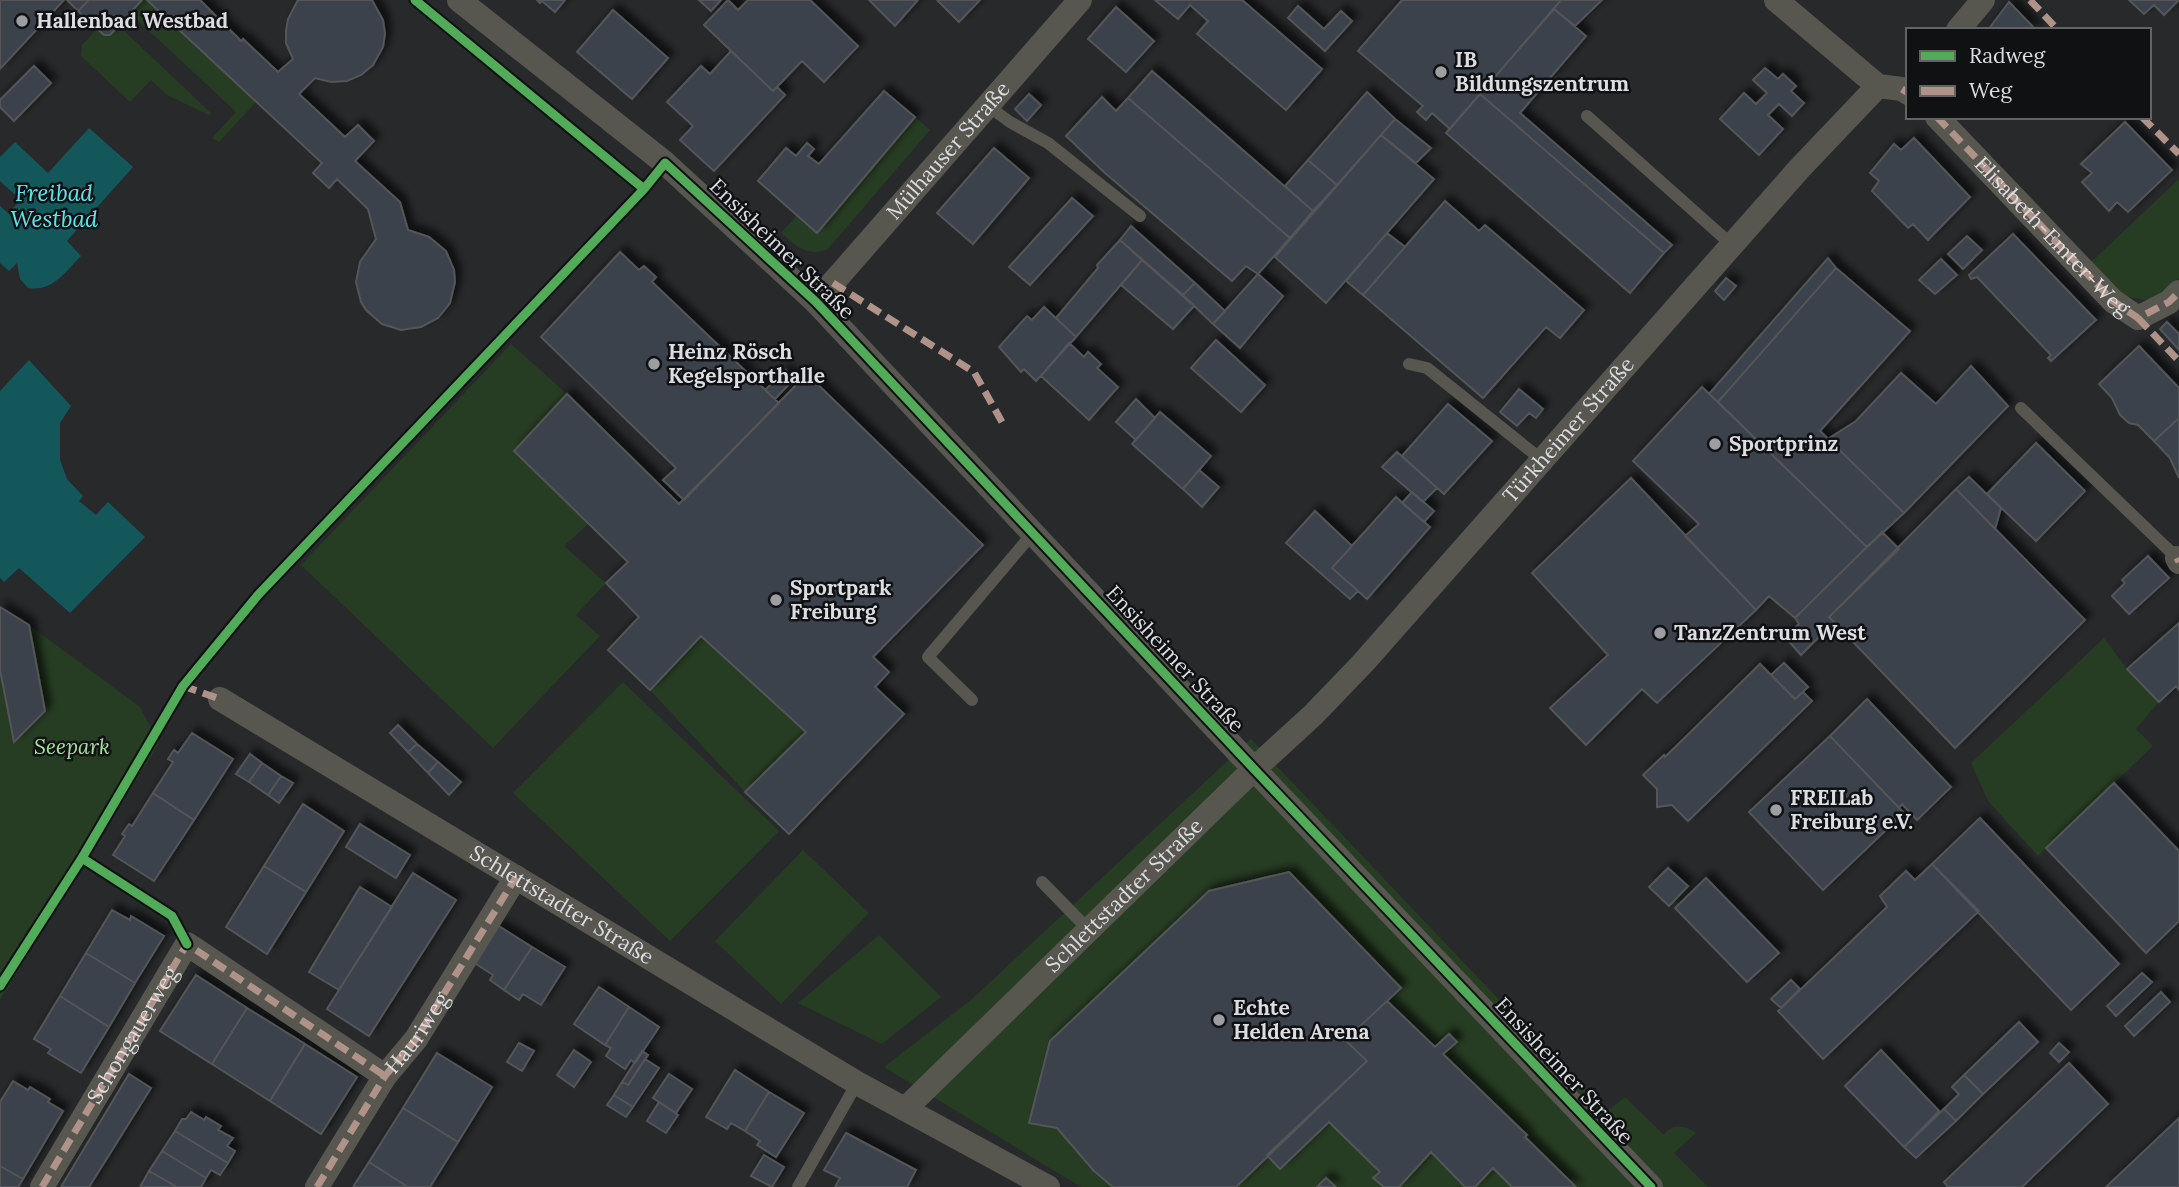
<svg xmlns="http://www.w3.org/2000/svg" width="2179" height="1187" font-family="Lora,serif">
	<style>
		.green { fill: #273d23 }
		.water { fill: #14575a }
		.building { fill: #3a424b; stroke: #535557; stroke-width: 2; filter: url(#shadow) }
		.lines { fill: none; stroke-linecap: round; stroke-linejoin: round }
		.lane { stroke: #575750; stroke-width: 12 }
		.street { stroke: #575750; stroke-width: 24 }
		.quiet { stroke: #af9288; stroke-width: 7; stroke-dasharray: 14 7; stroke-linecap: butt }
		.cycleway-casing { stroke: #101113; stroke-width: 13 }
		.cycleway { stroke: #51ab58; stroke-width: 9 }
		.poi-dot { fill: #9c9ea1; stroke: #101113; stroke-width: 2.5 }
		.labels { text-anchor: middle; stroke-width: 5; stroke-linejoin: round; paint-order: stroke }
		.poi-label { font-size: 21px; font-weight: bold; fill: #dbdde0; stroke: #101113; text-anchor: start }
		.street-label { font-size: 21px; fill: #dbdde0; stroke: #101113 }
		.park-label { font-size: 21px; font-style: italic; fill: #a5e199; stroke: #101113 }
		.water-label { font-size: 23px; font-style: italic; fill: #61e4eb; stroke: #101113 }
	</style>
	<defs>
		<filter id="shadow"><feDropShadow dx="6" dy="-6" stdDeviation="3.5" flood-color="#0009"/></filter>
	</defs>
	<rect width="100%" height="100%" fill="#27292b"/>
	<path class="green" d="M142,0H147L256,102L219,142L212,138L236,112L130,13Z
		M119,26L211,113L209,115L167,95L151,80L130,102L81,56L82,45L97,29L110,35Z
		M915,117L930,130L828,249C808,258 795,245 781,233L797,215L818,233Z
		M2179,179V278L2163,294L2145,300L2120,295L2091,262Z
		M511,344L567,394L514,451L588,524L564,546L606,583L576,615L600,636L493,748L301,565Z
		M0,607L29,625L140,707L159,743L0,1000Z
		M701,636L806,732L745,792L650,690Z
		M2104,638L2127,669L2159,702L2136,729L2153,746L2038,856L1988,801L1971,763Z
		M623,682L779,831L670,941L513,793Z
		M1251,739L1606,1112L1625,1097L1664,1135C1672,1123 1685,1125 1696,1133L1674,1153L1708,1187H1081L884,1067L971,1000Z
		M803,850L869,913L781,1004L715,941Z
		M879,935L941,997L882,1044L798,1003Z"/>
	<path class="water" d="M89,128L133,167L67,241L81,256C65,272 53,292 28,288L20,279L17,263L9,271L0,263V206L8,213L21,200L0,181V157L15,142L48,173Z
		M29,360L71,406L60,423V460L67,479L83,496L79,501L96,515L108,502L145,537L70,613L19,568L4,582L0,578V391Z"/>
	<path class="building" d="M0,0H64L0,69Z
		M67,0H89L78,11Z
		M89,0H142L110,35H104L78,11Z
		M147,0H200L241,41L243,39L278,72L293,59L286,43V31L288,19L298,0H372L383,20L385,34L383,47L373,65L361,75L347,81L331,82L315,78L299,94L345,137L358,125L374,141L355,161L400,202L408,230L429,237L446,251L454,270L455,282L450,303L438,318L421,327L401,330L382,324L366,310L361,302L356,282L360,262L376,239L368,209L337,179L329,188L313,173L322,163Z
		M537,0H565L555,12L542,1L540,3Z
		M699,0H721L711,11Z
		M728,0L738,10L748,0H810L858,46L824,82L802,61L773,91L704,25Z
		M869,0H918L895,26Z
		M937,0H980L959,22Z
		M1155,0H1242L1322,69L1286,110L1197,34L1208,21L1190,5L1178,19Z
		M1402,0H1561L1450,129L1432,113L1426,120L1417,112L1423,106L1358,51Z
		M1561,0H1602L1575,26L1554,9Z
		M2129,0H2179L2164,15L2154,5L2144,14Z
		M2009,2L2036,30H1988Z
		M1298,6L1324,29L1341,11L1352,21L1325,51L1288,18Z
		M1116,7L1154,41L1126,72L1088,39Z
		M1554,9L1586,36L1520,113L1672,245L1664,253L1480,94Z
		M613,10L668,58L632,99L577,52Z
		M731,51L773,91L777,87L785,95L714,171L680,140L693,126L667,102L701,66L710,74Z
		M34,66L51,83L14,121L0,107V100Z
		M1765,68L1778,79L1783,74L1796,86L1791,91L1804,103L1792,116L1779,104L1768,115L1783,129L1759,155L1720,119L1744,93L1756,104L1767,93L1753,80Z
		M1152,71L1313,211L1290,238L1128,98Z
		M884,91L915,117L817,233L758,181L786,148L796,156L807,143L814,149L808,156L819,164Z
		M1367,92L1395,119L1337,185L1308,160Z
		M1029,94L1041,105L1027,121L1015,109Z
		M1480,94L1664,253L1630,293L1446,133Z
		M1102,97L1116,111L1128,98L1290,238L1258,274L1246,266L1232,281L1105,173L1066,136Z
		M1395,119L1431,148L1416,163L1381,135Z
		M2125,122L2172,170L2128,212L2117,202L2109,211L2082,182L2092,173L2081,164Z
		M1381,135L1434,179L1326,303L1275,257Z
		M1914,138L1970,197L1928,240L1913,224L1908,228L1872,191L1879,181L1870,173L1894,144L1901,150Z
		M994,148L1029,178L973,244L937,213Z
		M1308,160L1337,185L1313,211L1285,186Z
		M1072,198L1093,216L1030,285L1009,267Z
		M1445,201L1479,231L1485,225L1584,310L1560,338L1546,327L1483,398L1363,295Z
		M1131,226L1195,283L1183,295L1120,240Z
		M1387,233L1405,247L1363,295L1346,281Z
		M2013,234L2096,320L2051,361L2048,358L2051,355L1977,277L1971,279L1969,275Z
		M1967,236L1982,250L1963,269L1948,254Z
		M1120,240L1142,260L1076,337L1056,318L1098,268L1097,265Z
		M620,252L639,270L644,266L656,277L652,282L779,403L684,500L663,480L676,468L541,337Z
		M1828,258L1836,268L1718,402L1709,394Z
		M1941,259L1957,275L1935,294L1919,280Z
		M1142,260L1194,306L1173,329L1121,285Z
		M1836,268L1910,331L1820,431L1904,513L1867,547L1718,402Z
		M1258,274L1283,296L1240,348L1213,324Z
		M1726,278L1736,286L1724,300L1715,291Z
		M1195,283L1225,311L1213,324L1183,295Z
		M1044,307L1076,337L1036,381L1024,369L1021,372L999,347L1027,316L1032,320Z
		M2167,322L2179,334V350L2160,329Z
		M1216,340L1265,385L1241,412L1191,368Z
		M1069,343L1084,357L1088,352L1101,364L1097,368L1118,387L1089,420L1041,376Z
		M2139,346L2179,388V418L2154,441L2138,425L2129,423L2120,415L2112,398L2099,384Z
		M1971,366L2008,406L1904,513L1828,439L1856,421L1901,373L1936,404Z
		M786,370L793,380L775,399L765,390Z
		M807,374L983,545L873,657L889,672L875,687L904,714L789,834L745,792L806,732L701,636L650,690L608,650L639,617L606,583L628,562L514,451L567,394L679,504Z
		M1702,387L1867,547L1795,618L1769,596L1756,610L1685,536L1699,524L1633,461Z
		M1519,389L1543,409L1536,418L1529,413L1517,426L1500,412Z
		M1136,399L1155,418L1136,440L1116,422Z
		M1448,404L1492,441L1444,494L1402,456Z
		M1160,412L1211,456L1183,489L1132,444Z
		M2179,418V478L2170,458L2154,441Z
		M2036,443L2085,491L2036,541L1987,494Z
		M1397,452L1437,488L1423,502L1382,467Z
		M1199,470L1219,487L1202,507L1183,489Z
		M1969,477L2001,508L1995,529L1956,489Z
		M1631,478L1756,610L1657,703L1642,689L1586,745L1550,708L1608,655L1532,573Z
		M1956,489L2085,620L1955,748L1829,617Z
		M1412,492L1434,511L1424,522L1402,503Z
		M1396,497L1430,527L1367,599L1332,568Z
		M1315,511L1352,546L1332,568L1358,591L1350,599L1286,543Z
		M1882,532L1899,549L1829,617L1834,622L1801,655L1785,637L1799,624L1795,618Z
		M2148,556L2169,578L2129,614L2112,596L2125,583L2122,580Z
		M0,607L29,625L45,711L14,742L0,670Z
		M2179,623V690L2176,686L2159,702L2127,669Z
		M1784,663L1808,687L1795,699L1771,675Z
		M1760,664L1795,699L1803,692L1812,701L1688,821L1672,805L1657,807V789L1643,775L1664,755L1665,757Z
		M1867,699L1951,787L1917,820L1902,804L1899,808L1830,736Z
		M398,725L417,744L408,752L390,733Z
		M192,733L233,759L194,820L153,793L173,762L168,759L174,750L178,753Z
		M1830,736L1904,813L1823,890L1749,812Z
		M417,744L438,762L428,773L408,752Z
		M250,754L262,763L249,782L236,774Z
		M438,762L461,782L449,795L428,773Z
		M262,763L281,776L268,795L249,782Z
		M281,776L293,783L279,803L268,795Z
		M2114,783L2179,851V921L2146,953L2046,848Z
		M153,793L194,820L154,881L113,855L125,836L122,834L129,824L132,826Z
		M303,804L344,831L306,892L264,866Z
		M1980,818L2119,964L2071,1010L1932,864Z
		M360,824L410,855L396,878L346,847Z
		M1932,864L1979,911L1823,1059L1778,1011L1887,907L1880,896L1906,871L1915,880Z
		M264,866L306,892L267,954L226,927Z
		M1668,868L1688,886L1669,906L1649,887Z
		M1289,872L1401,988L1345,1040L1367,1061L1236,1187H1113L1094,1171L1057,1128L1029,1123L1050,1041L1209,891Z
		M413,873L456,900L369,1036L327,1009Z
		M1706,878L1779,953L1747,982L1675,908Z
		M360,887L392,907L339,990L309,972Z
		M112,910L130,920L131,916L164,936L135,983L86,953Z
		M497,925L532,947L504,990L490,980L493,975L473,962Z
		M532,947L565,967L541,1005L523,994L519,1000L504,990Z
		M86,953L135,983L109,1027L60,996Z
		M2142,973L2152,982L2116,1016L2107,1006Z
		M196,975L247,1008L212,1064L160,1031Z
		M1791,980L1800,989L1781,1008L1771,999Z
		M599,987L629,1007L605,1045L574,1024Z
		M2161,992L2170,1002L2134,1036L2125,1026Z
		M60,996L109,1027L81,1073L48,1053L51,1049L34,1039Z
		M1387,1001L1435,1047L1449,1034L1457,1042L1443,1054L1527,1135L1525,1137L1576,1187H1512L1493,1168L1475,1187H1465L1431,1152L1399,1187H1384L1373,1178L1380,1172L1329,1122L1280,1169L1267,1155L1367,1061L1345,1040Z
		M629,1007L659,1027L635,1063L631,1060L625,1069L606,1056L611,1048L605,1045Z
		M247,1008L305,1044L270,1101L212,1064Z
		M2019,1022L2038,1042L1983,1094L1964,1075Z
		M519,1043L534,1051L522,1071L507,1062Z
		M2059,1043L2069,1052L2059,1062L2050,1053Z
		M305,1044L357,1077L321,1134L270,1101Z
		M574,1050L591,1062L574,1087L557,1075Z
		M1881,1050L1939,1111L1904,1147L1845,1086Z
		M642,1051L648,1055L628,1085L622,1082Z
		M437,1053L492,1087L458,1142L403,1108Z
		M645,1059L659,1068L633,1107L614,1095L622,1082L628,1085Z
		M2069,1063L2108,1104L2022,1187H1948L1944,1182Z
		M735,1070L769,1092L745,1131L731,1123L727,1129L706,1117Z
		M129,1074L151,1088L89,1187H61Z
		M669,1074L692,1089L676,1113L653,1098Z
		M1964,1075L1983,1094L1956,1121L1944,1109L1959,1094L1952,1087Z
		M13,1081L28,1090L30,1087L50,1099L48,1102L63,1111L23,1179L0,1166V1102Z
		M769,1092L804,1113L776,1157L757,1145L760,1141L745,1131Z
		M614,1095L633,1107L626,1117L607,1105Z
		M659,1102L678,1115L666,1133L647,1121Z
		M403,1108L458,1142L430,1187H408L369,1162Z
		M1944,1109L1956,1121L1916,1158L1904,1147Z
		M191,1112L204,1120L206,1117L221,1126L218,1130L233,1138L227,1146L235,1151L228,1163L175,1131L182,1119H186Z
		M2179,1118V1187H2106Z
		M175,1131L228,1163L220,1175L211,1170L206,1178L162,1151Z
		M846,1133L916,1170L907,1187H835L840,1178L824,1170Z
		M162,1151L206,1178L201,1187H177L149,1171Z
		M764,1155L784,1167L772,1187L751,1176Z
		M369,1162L408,1187H353Z
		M0,1166L23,1179L18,1187H0Z
		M149,1171L177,1187H140Z
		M1326,1178L1336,1187H1317Z"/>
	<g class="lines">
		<path class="lane" d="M988,106L1010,122L1048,143L1140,216
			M1587,116L1732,245
			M1409,364L1427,368L1542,460
			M2021,408L2177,558
			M972,700L928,657L1033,533
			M1042,882L1088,929
			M798,1187L857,1083"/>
		<g class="street">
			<path d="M459,0L665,163L816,302L1254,769L1651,1187"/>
			<path d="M1776,0L1878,86L1902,89L1908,93"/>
			<path d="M1958,30L1983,0"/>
			<path d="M1937,117L2113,301L2138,318L2169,302L2179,292"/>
			<path id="s1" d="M816,302L1080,0"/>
			<path d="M2177,558L2179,562"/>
			<path id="s2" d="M220,699L857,1083L1048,1187"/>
			<path id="s3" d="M905,1109L1254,769L1313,715L1363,663L1799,169L1878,86"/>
			<path d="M42,1187L187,944L385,1076"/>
			<path d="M317,1187L385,1076L416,1039L516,877"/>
		</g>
		<g class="quiet">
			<path d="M2030,0L2058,30"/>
			<path d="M1902,89L1908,93"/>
			<path id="s4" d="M1937,117L2113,301L2138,318L2169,302L2179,292"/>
			<path d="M2142,117L2179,154"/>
			<path d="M833,283L974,372L1002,422"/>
			<path d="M2138,318L2179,361"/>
			<path d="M2177,558L2179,562"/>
			<path d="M183,686L220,699"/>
			<path id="s5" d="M42,1187L187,944L385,1076"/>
			<path id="s6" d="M317,1187L385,1076L416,1039L516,877"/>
		</g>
		<defs>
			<path id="cycleway" d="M415,0L644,189
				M82,858L172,916L187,944
				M0,986L82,858L183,686L258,595L644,189L665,163L816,302L1254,769L1651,1187"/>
		</defs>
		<use href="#cycleway" class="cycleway-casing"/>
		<use href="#cycleway" class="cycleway"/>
	</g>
	<g class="poi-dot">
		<circle cx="22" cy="21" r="7"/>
		<circle cx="1441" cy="72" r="7"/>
		<circle cx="654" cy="364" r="7"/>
		<circle cx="1715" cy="444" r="7"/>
		<circle cx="776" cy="600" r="7"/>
		<circle cx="1660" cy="633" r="7"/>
		<circle cx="1776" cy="810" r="7"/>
		<circle cx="1219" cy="1020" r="7"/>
	</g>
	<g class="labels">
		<g class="poi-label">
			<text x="36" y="28">Hallenbad Westbad</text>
			<text x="1455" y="67">IB<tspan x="1455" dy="24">Bildungszentrum</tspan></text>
			<text x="668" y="359">Heinz Rösch<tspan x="668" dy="24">Kegelsporthalle</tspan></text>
			<text x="1729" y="451">Sportprinz</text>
			<text x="790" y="595">Sportpark<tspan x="790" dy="24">Freiburg</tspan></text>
			<text x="1674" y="640">TanzZentrum West</text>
			<text x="1790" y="805">FREILab<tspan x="1790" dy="24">Freiburg e.V.</tspan></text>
			<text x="1233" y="1015">Echte<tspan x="1233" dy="24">Helden Arena</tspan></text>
		</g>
		<g class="street-label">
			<text dy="7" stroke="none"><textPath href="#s1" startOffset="201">Mülhauser Straße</textPath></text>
			<text dy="7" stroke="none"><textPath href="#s4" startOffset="166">Elisabeth-Emter-Weg</textPath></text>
			<text transform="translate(782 249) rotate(44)" y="7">Ensisheimer Straße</text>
			<text dy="7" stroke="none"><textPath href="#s3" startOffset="950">Türkheimer Straße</textPath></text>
			<text transform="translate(1175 659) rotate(47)" y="7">Ensisheimer Straße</text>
			<text dy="7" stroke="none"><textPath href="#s3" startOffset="306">Schlettstadter Straße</textPath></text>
			<text dy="7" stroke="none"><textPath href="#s2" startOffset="399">Schlettstadter Straße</textPath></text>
			<text dy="7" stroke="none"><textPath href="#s6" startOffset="184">Hauriweg</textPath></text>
			<text dy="7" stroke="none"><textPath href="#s5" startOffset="177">Schongauerweg</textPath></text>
			<text transform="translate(1564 1071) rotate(47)" y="7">Ensisheimer Straße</text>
		</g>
		<g class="park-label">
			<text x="72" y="754">Seepark</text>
		</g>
		<g class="water-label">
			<text x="54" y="201">Freibad<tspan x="54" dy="26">Westbad</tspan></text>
		</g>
	</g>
	<rect x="1906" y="28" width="245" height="91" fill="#101113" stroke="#616365" stroke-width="2"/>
	<rect x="1920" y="51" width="35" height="10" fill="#51ab58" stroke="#616365" stroke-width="2"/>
	<text x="1969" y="63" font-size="21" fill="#dbdde0">Radweg</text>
	<rect x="1920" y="86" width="35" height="10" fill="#af9288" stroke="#616365" stroke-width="2"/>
	<text x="1969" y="98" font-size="21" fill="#dbdde0">Weg</text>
</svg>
